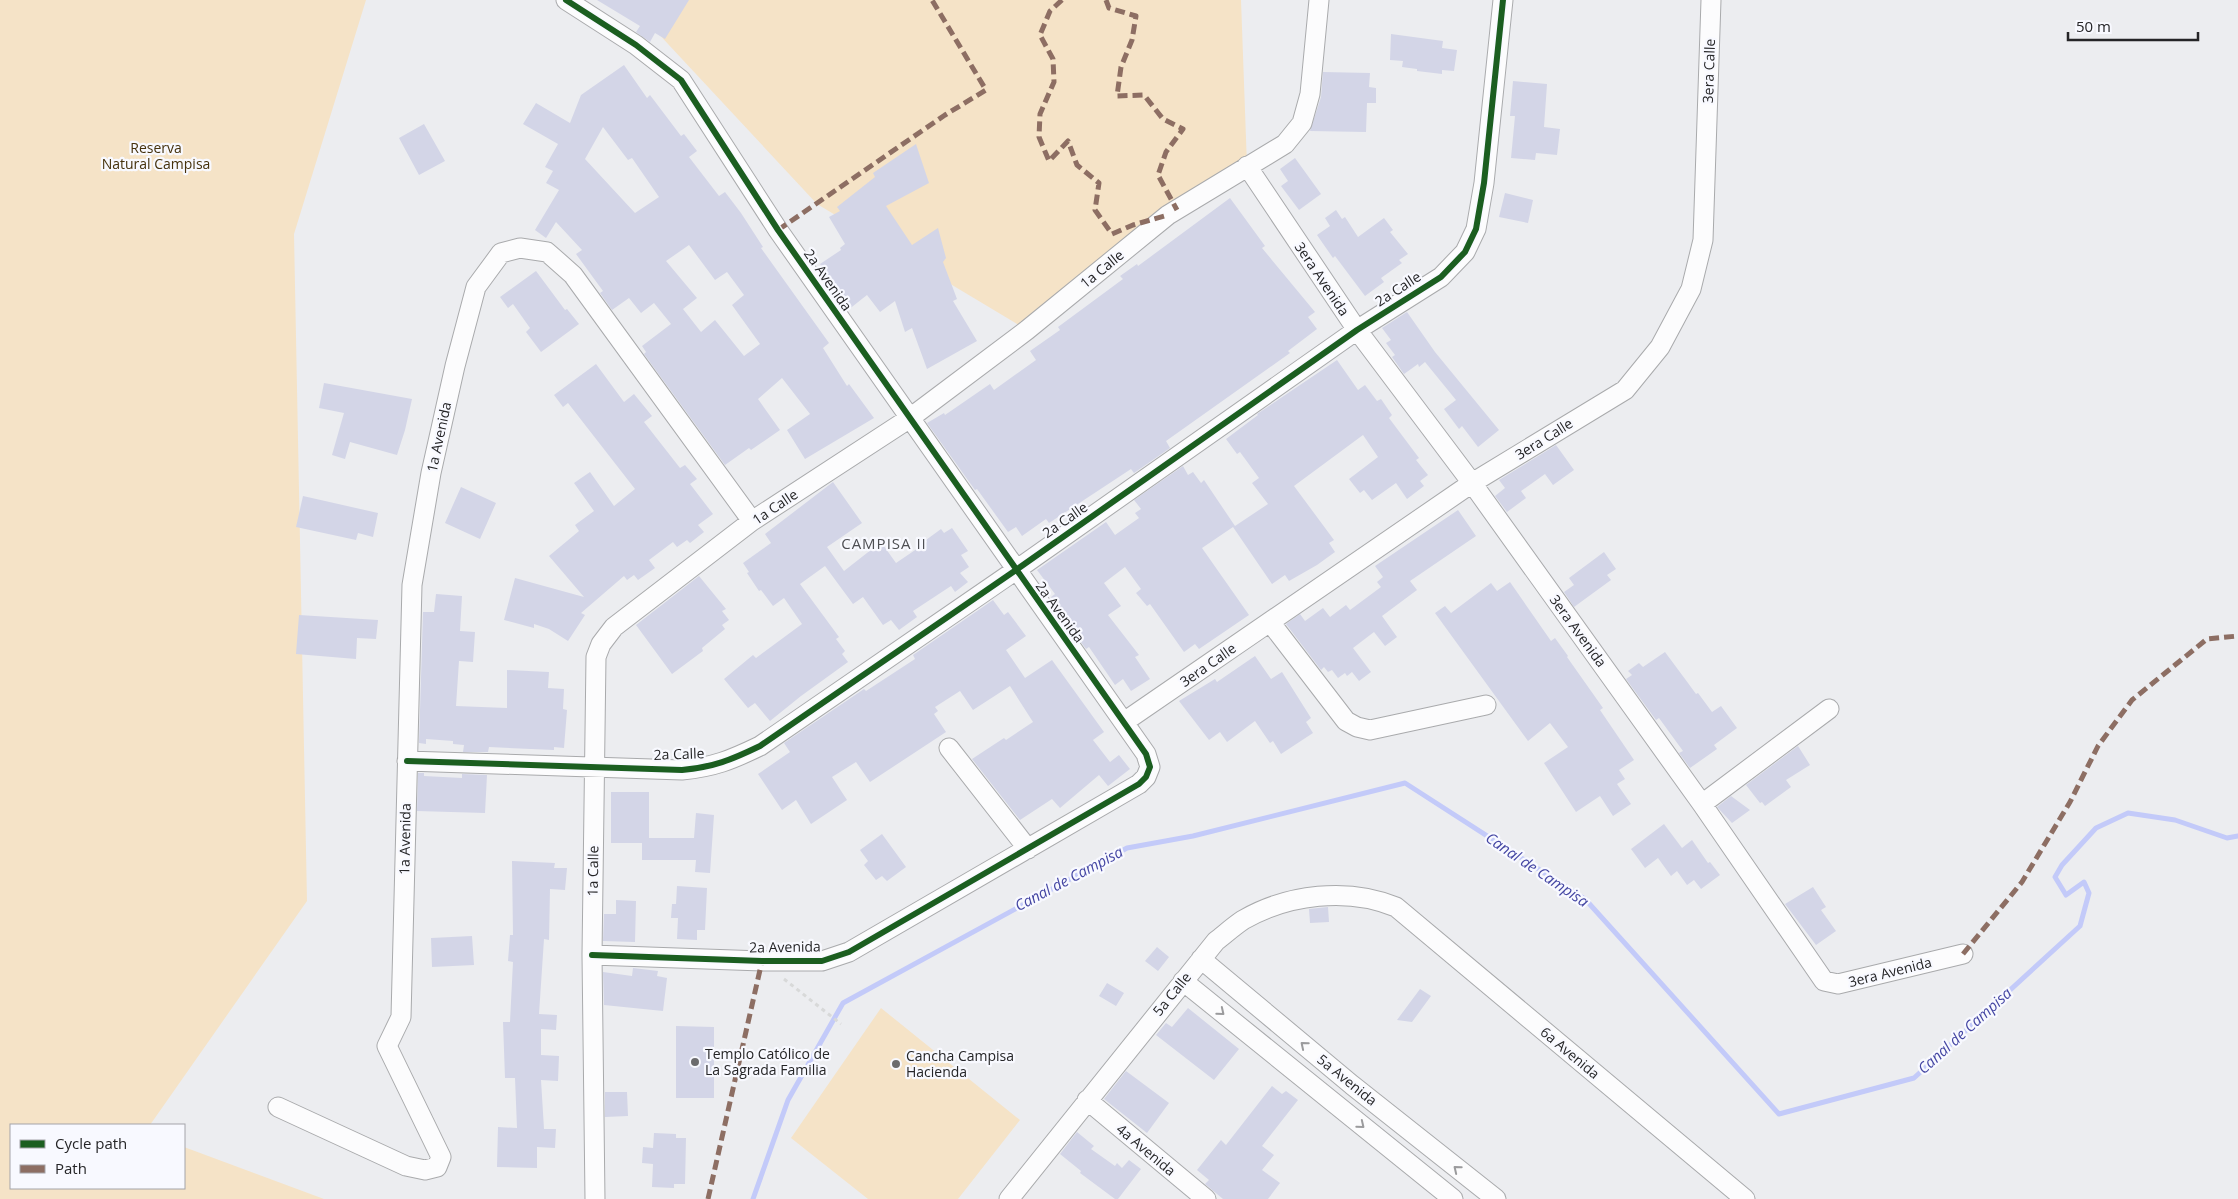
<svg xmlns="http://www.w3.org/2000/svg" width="2238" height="1199" font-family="'Open Sans',sans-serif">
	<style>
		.green { fill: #f5e3c7 }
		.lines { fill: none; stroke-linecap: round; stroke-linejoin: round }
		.stream { stroke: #c3caf9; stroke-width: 5 }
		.building { fill: #d3d5e7; fill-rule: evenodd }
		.minor-casing { stroke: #a9aaac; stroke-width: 21 }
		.path { stroke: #d8d9d9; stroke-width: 3; stroke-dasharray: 4 4; stroke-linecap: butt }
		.minor { stroke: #fcfcfd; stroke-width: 19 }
		.quiet { stroke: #8d6e63; stroke-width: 5; stroke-dasharray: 10 5; stroke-linecap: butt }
		.cycleway-casing { stroke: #f8f9ff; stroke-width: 9 }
		.cycleway { stroke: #1b5e20; stroke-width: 6 }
		.oneway { stroke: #9b9b9d }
		.poi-dot { fill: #6b6b6d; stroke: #f8f9ff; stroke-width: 2 }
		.labels { text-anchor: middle; stroke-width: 4.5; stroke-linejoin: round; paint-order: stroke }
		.street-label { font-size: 14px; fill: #252527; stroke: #f8f9ff }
		.park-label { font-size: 14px; fill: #45310c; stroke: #f8f9ff }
		.poi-label { font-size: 14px; fill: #252527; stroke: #f8f9ff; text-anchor: start }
		.neighbourhood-label { font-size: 15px; letter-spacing: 1px; fill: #4e4f53; stroke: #f8f9ff }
		.water-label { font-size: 15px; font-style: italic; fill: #4446a3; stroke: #f8f9ff }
	</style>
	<rect width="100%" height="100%" fill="#ecedf0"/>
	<path class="green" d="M0,0H366L294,234L307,901L150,1125H11V1188H184V1147L324,1199H0Z
		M627,0H1241L1247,166L1027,330L817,204Z
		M881,1008L1020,1120L958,1199H868L791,1138Z"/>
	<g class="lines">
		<path class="stream" d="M753,1199L788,1100L843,1003L1127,848L1193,836L1405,783L1585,899L1779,1114L1914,1078L2080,926L2089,893L2084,882L2066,895L2055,877L2062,865L2096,828L2128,813L2175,820L2227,838L2238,836"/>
	</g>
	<path class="building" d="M597,0H689L665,39L655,33L650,42L636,32L640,26Z
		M1391,34L1443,41L1442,48L1457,50L1454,71L1442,70V74L1417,71V69L1402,67L1403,61L1390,60Z
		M624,65L647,98L650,95L681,136L684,134L697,151L689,157L719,196L725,192L741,213L763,247L761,248L829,343L823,348L847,386L849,384L874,418L805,459L787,430L810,414L782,378L758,399L780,430L751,450L749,448L725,465L644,354L646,352L642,346L671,324L654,303L641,313L629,298L612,310L600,293L603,291L576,254L582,250L556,222L546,238L535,230L559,190L546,183L553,171L545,167L558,144L523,124L536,103L570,123L581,95ZM603,127L628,160L632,158L659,197L635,213L585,159ZM689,245L715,280L727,272L744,295L732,305L760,344L744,356L715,320L701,332L683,309L697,298L666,261Z
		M1323,72L1370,73L1369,87L1376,88V103H1367L1366,132L1310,131L1321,97Z
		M1513,81L1547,84L1544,127L1560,129L1557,155L1536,153L1535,160L1511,158L1515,116H1510Z
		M424,124L445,161L419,175L399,138Z
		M916,144L929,183L886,206L912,245L938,228L946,258L943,262L957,299L953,301L977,341L927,369L912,328L905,332L895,301L880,312L867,295L848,310L836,294L839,292L820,264L841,250L840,248L845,244L829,217L840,211L837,207L875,177L873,173Z
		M1295,158L1321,194L1299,210L1281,186L1288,181L1280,169Z
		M1505,193L1533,200L1528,223L1499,217Z
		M1230,198L1265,246L1262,248L1315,312L1308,317L1317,329L1288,351L1290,353L1166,441L1170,448L1134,473L1131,469L1049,523L1046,519L1022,536L1016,527L1008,532L977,489L975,490L927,423L944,413L945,415L990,384L994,390L1036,360L1030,351L1060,330L1058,327L1123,279L1120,276L1137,264L1138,266Z
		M1336,210L1342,219L1345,217L1358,237L1384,218L1393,230L1390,232L1408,254L1399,260L1402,263L1381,278L1384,282L1365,296L1335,256L1333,258L1317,235L1330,226L1325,218Z
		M536,271L565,310L567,309L579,324L541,352L526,332L530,328L513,304L508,308L500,297Z
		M1407,312L1435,352L1499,430L1478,447L1462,426L1459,429L1444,409L1456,400L1425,362L1419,367L1418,364L1404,374L1392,357L1395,355L1386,343L1391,340L1382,328Z
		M1337,360L1358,390L1365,385L1377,401L1381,399L1392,415L1389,418L1419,458L1416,460L1428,475L1420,481L1424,486L1407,499L1396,483L1372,500L1364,490L1360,493L1349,479L1378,457L1363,435L1294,486L1334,540L1329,543L1335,552L1317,565L1289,581L1285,575L1272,584L1233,527L1202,548L1249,615L1199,649L1195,644L1184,652L1150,604L1147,606L1136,593L1141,589L1125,567L1104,583L1121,606L1108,615L1139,655L1135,657L1150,679L1131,691L1123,679L1115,685L1089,647L1086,649L1078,638L1081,636L1051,597L1055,594L1037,570L1106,522L1115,535L1139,518L1135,513L1141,509L1134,500L1183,466L1188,475L1193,472L1201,483L1204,480L1235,526L1268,504L1252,483L1259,478L1240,452L1237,454L1226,439L1258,415L1257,414Z
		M596,364L624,402L634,394L652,416L644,422L680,468L685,465L697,479L690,484L713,514L698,525L704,532L690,543L687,540L677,547L673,542L649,560L655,568L638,580L634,575L627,580L624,576L581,613L585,615L568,641L549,629L534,624V628L504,620L515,578L584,597L549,556L579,531L575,525L594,511L574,483L590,472L614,506L635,489L568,403L563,407L554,395Z
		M324,383L412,399L405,430L397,455L350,442L345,459L332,455L344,413L319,408Z
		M1556,445L1574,470L1553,485L1545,474L1521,491L1526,498L1507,512L1495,496L1505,488L1499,480Z
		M833,482L862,523L827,547L844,571L881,542L896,563L927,542L926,540L941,529L944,533L952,528L968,551L961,555L969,567L960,573L968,582L955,592L951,586L913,611L917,617L899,630L891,620L883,625L863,597L853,604L825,566L800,584L839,637L836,639L845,651L842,654L848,662L801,696L770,721L755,703L748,708L724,679L753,655L756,658L802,624L784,598L773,606L761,590L759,591L747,573L749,572L743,563L771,543L765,534Z
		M461,487L496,503L480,539L445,523Z
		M303,496L378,513L373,537L358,533L356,540L296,527Z
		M1458,510L1476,536L1410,581L1417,590L1382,616L1397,637L1385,646L1374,632L1353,648L1371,672L1359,681L1352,672L1347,676L1345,673L1338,678L1332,670L1328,672L1324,667L1321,670L1286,624L1300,614L1305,621L1323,608L1330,617L1346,605L1350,610L1381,587L1377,582L1383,577L1375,566Z
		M1604,552L1616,569L1607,575L1611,580L1574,607L1564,592L1574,585L1569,578Z
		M699,576L726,609L722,611L729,620L722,625L725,629L702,648L703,651L672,674L636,625Z
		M1510,582L1551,641L1555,638L1568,656L1567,657L1603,708L1600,710L1634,760L1619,770L1625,779L1617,784L1631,804L1613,816L1600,796L1576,812L1544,763L1568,747L1550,723L1528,741L1435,613L1445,606L1451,613L1491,583L1497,591Z
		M436,594L462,596L460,631L475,632L473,662L459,661L456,706L507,708V670L549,672L548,688L564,689L563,709L567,710L564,748L554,747V750L489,747L488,752H463L464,745L453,744V741L426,739V744L419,743L423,612H434Z
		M993,600L1004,615L1008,612L1026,636L1006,650L1025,678L1052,660L1104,732L1093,740L1110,762L1119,755L1130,769L1108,786L1099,775L1060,808L1052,799L1020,820L972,759L1004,738L1006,740L1033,722L1010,686L973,710L960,691L935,707L938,711L934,714L946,732L870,782L856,762L832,777L847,800L811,824L796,800L782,810L758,774L790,752L784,743L864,689L866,691L915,659L913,655Z
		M299,615L378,620L376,639L357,638L356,659L296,654Z
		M1665,652L1688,683L1696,694L1698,693L1712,712L1721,706L1737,728L1714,745L1717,749L1690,768L1679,753L1683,751L1659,718L1656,720L1626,679L1632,675L1628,671L1639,663L1643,667Z
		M1255,656L1271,679L1282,672L1311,718L1306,722L1313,733L1281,754L1273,741L1270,743L1255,721L1227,742L1220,732L1209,740L1179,701L1215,679L1217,682Z
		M1798,746L1810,765L1786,780L1791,787L1765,806L1762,802L1760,803L1746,785Z
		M418,773H424V776L462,778V774L487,775L485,813L417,811Z
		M611,792H649V838H694L696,813L714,815L710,873L695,872L696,860H642V843H611Z
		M1731,796L1750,810L1732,823L1717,807Z
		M1664,824L1682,848L1692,840L1708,863L1710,862L1720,875L1701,889L1694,880L1687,885L1677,871L1671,876L1658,858L1645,868L1631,849Z
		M882,834L906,867L887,881L882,876L876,880L864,865L868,861L860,850Z
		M512,861L555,863L554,868H567L565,890L550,889L549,940L544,939L539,1014L557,1015L556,1030L541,1029V1055L559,1056L558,1081L541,1080L544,1129H556L555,1148L537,1147V1168L497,1167L498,1127L517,1128L515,1078H505L503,1022H510L513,962L508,961L510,935H513Z
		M677,886L707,888L705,930H697V940L677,939L678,918H671L672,904H676Z
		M1813,887L1826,907L1821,910L1836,931L1816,945L1785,904Z
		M616,900L636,901L635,942L603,941L604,914H616Z
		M1328,907L1329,922L1310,923L1309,909Z
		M472,936L474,965L432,967L431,938Z
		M1157,947L1169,957L1158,971L1145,961Z
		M633,968L658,971L657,976L667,978L663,1011L604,1005L603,972L632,976Z
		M1107,983L1124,993L1116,1006L1099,996Z
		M1420,989L1431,996L1412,1022L1397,1020Z
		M1188,1008L1239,1049L1214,1080L1156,1035L1166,1023L1172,1027Z
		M676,1026L714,1027V1098H676Z
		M1126,1071L1169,1103L1147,1133L1104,1099Z
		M1272,1086L1282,1094L1286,1091L1298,1100L1262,1146L1274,1155L1262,1170L1280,1183L1268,1199H1223L1205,1184L1209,1180L1197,1170L1221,1140L1226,1145Z
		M605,1092H627L628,1116L605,1117Z
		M1077,1132L1094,1146L1091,1149L1115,1166L1117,1163L1122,1168L1129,1160L1141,1169L1118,1199H1115L1080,1173L1081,1171L1060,1154Z
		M654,1133L676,1134V1138H686L685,1184H674V1188L652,1187L653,1164L642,1163L643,1147L653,1148Z"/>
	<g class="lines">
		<defs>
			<path id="minor" d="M566,0L636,45L681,80L778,230L1146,754L1150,767L1146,777L1139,784L849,952L822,961H762L592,955
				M1247,166L1357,330L1472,483L1702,804L1824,981L1838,984L1963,954
				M1270,622L1346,721L1357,727L1370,730L1486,705
				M1124,722L1472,483L1625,390L1660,347L1691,289L1703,240L1711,0
				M949,748L1028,849
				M407,761L682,770C714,767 731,760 760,746L1016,570L1357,330L1441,277L1465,252L1476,229L1484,183L1503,0
				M1702,804L1829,709
				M1201,959L1352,1085L1496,1199
				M1183,981L1453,1199
				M1087,1100L1206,1199
				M278,1107L406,1166L425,1170L437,1167L441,1157L387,1046L401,1017L412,585L431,473L455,366L476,287L501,253L520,248L547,252L573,275L752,521
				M595,1199L592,955L596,657L601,644L614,627L752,521L910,418L1027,330L1168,215L1285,144L1302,123L1310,94L1319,0
				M1009,1199L1216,941C1225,934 1234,926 1243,920C1288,894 1348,887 1396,907L1745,1199"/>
		</defs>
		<use href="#minor" class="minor-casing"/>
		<path class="path" d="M784,979L841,1024"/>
		<use href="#minor" class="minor"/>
		<path class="quiet" d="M1062,0L1050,11L1040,35L1053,59L1054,82L1040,114L1039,137L1049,161L1068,141L1077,165L1099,183L1095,210L1112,234L1133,225L1168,215
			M1106,0L1109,8L1136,16L1132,40L1121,67L1117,96L1144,95L1163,119L1183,129L1166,152L1158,175L1177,210
			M778,230L945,115L986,90L932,0
			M1963,954L2022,882L2070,802L2098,746L2132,700L2207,639L2238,636
			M708,1199L762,961"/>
		<defs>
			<path id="cycleway" d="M566,0L636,45L681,80L778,230L1146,754L1150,767L1146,777L1139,784L849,952L822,961H762L592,955
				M407,761L682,770C714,767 731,760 760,746L1016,570L1357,330L1441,277L1465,252L1476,229L1484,183L1503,0"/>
		</defs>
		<use href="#cycleway" class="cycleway-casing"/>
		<use href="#cycleway" class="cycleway"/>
	</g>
	<defs><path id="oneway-chevron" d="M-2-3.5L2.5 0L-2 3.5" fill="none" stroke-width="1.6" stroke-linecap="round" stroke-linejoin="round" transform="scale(1.25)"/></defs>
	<g class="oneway">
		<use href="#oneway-chevron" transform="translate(1221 1012) rotate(39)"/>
		<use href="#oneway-chevron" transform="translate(1304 1045) rotate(-140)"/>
		<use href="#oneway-chevron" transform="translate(1361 1125) rotate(39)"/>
		<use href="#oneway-chevron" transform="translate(1457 1169) rotate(-141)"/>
	</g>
	<g class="poi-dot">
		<circle cx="695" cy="1062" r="5"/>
		<circle cx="896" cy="1064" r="5"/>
	</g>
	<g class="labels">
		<g class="street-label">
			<text transform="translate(1709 71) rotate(-88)" y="5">3era Calle</text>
			<text transform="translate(1102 269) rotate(-39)" y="5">1a Calle</text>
			<text transform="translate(1322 279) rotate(56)" y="5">3era Avenida</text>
			<text transform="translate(828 280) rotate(55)" y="5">2a Avenida</text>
			<text transform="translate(1398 289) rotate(-33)" y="5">2a Calle</text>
			<text transform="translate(439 437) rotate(-78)" y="5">1a Avenida</text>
			<text transform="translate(1544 439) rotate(-32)" y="5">3era Calle</text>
			<text transform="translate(775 507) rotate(-34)" y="5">1a Calle</text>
			<text transform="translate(1065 520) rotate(-35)" y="5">2a Calle</text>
			<text transform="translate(1060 612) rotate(54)" y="5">2a Avenida</text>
			<text transform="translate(1578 631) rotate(54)" y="5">3era Avenida</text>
			<text transform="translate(1208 665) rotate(-35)" y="5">3era Calle</text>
			<text transform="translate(679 754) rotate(-2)" y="5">2a Calle</text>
			<text transform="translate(405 839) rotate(-89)" y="5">1a Avenida</text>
			<text transform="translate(593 871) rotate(-89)" y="5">1a Calle</text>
			<text transform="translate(785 947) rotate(-1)" y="5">2a Avenida</text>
			<text transform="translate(1890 972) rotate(-14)" y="5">3era Avenida</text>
			<text transform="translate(1172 994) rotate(-51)" y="5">5a Calle</text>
			<text transform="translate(1570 1053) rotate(40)" y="5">6a Avenida</text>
			<text transform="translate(1347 1080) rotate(39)" y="5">5a Avenida</text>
			<text transform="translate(1146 1150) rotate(40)" y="5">4a Avenida</text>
		</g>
		<g class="park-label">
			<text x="156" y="153">Reserva<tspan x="156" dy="16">Natural Campisa</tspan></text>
		</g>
		<g class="poi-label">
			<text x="705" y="1059">Templo Católico de<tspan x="705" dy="16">La Sagrada Familia</tspan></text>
			<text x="906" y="1061">Cancha Campisa<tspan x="906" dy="16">Hacienda</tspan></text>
		</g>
		<g class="neighbourhood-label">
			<text x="884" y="549">CAMPISA II</text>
		</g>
		<g class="water-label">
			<text transform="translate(1537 870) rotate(34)" y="5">Canal de Campisa</text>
			<text transform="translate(1069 879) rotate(-28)" y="5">Canal de Campisa</text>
			<text transform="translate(1965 1031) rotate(-42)" y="5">Canal de Campisa</text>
		</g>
	</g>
	<rect x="10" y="1124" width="175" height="65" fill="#f8f9ff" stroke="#a4a4a9"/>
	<rect x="20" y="1140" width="25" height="8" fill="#1b5e20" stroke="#a4a4a9"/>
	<text x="55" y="1149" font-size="15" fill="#252527">Cycle path</text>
	<rect x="20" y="1165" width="25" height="8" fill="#8d6e63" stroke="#a4a4a9"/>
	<text x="55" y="1174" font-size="15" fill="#252527">Path</text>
	<path d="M2068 32v8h130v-8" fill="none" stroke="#252527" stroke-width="2.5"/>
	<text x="2076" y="32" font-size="15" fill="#252527" stroke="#f8f9ff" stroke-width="4" paint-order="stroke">50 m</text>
</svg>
